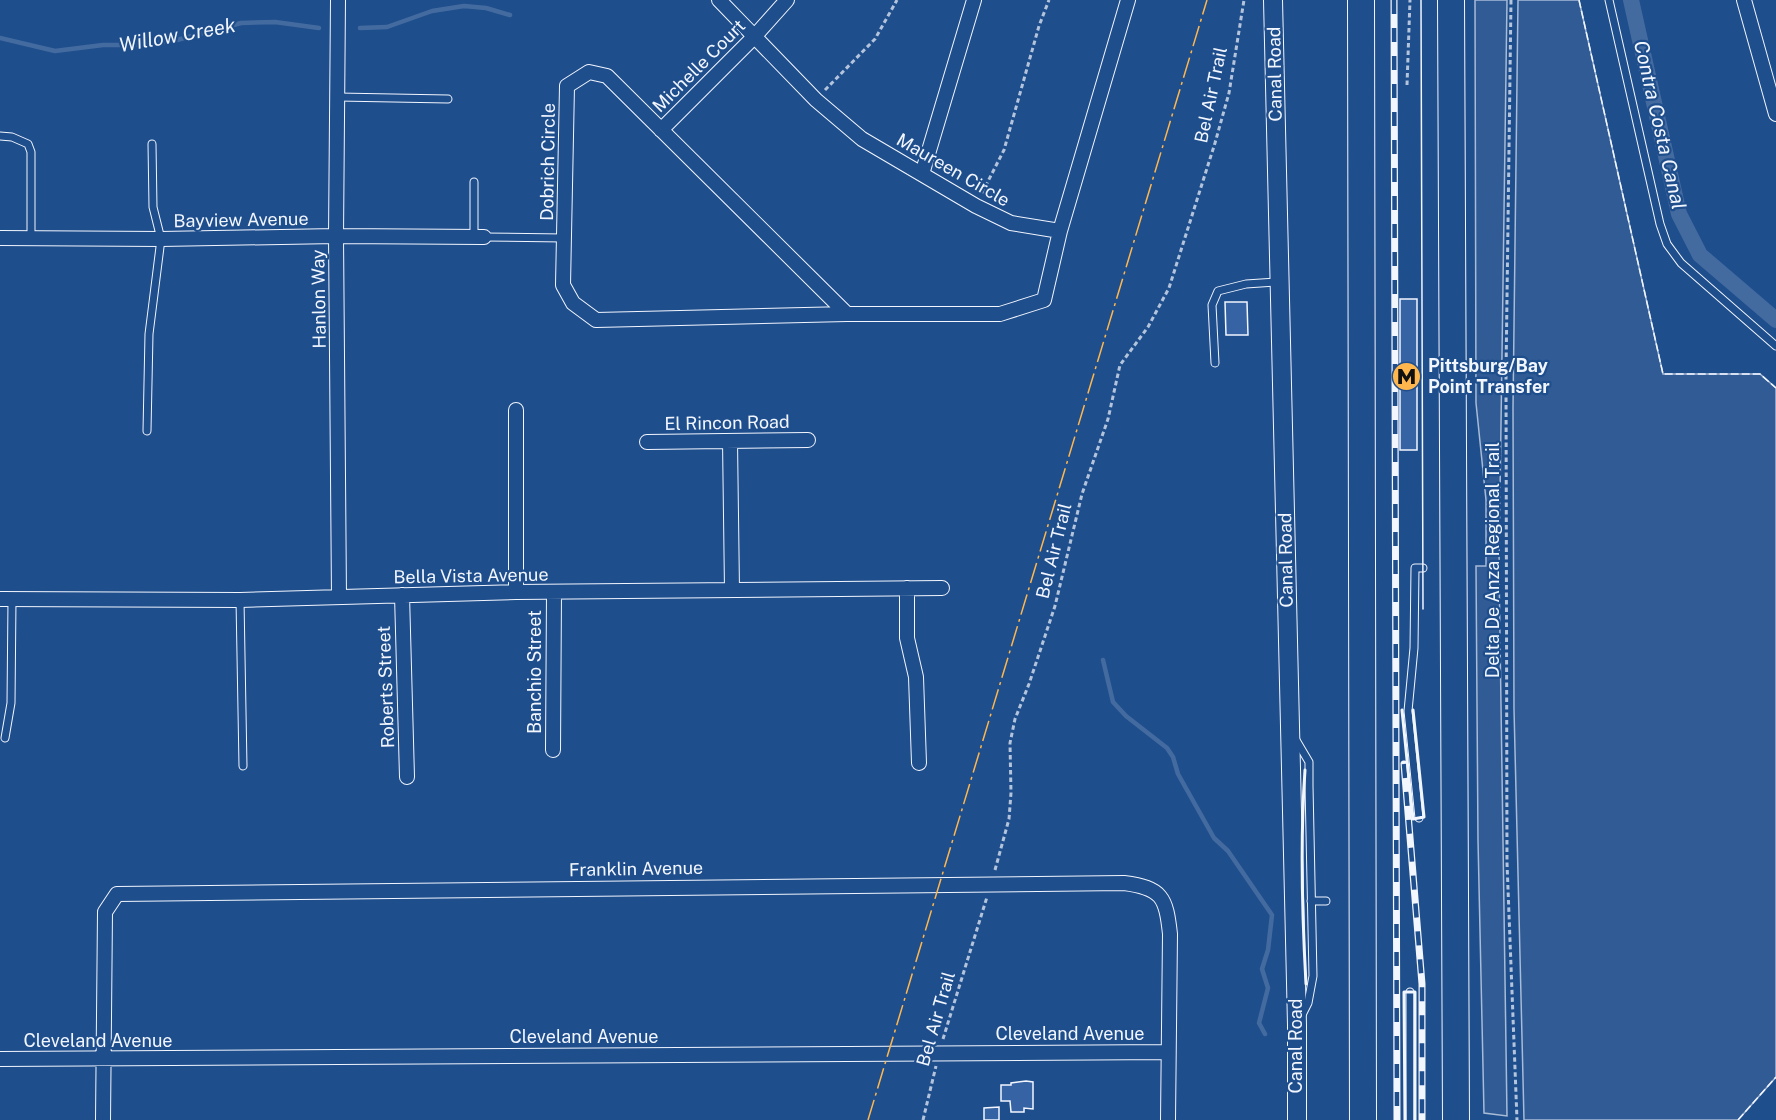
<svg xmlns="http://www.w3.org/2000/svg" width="1776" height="1120" font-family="'Public Sans',sans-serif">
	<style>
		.built { fill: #305b95; stroke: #a8bbd7; stroke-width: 1.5 }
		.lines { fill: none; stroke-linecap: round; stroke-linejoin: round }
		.stream { stroke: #446ba0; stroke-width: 4.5 }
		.canal { stroke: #446ba0; stroke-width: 16 }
		.building { fill: #3563a3; stroke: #f2f6ff; stroke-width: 1.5 }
		.service-casing { stroke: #f2f6ff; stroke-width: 9 }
		.minor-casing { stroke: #f2f6ff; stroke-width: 16 }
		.tertiary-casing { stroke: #f2f6ff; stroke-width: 20 }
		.motorway-casing { stroke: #f2f6ff; stroke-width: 28 }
		.path { stroke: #b3c4dc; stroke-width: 3; stroke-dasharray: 4.5 3; stroke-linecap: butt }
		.service { stroke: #1f4e8c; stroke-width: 7 }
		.minor { stroke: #1f4e8c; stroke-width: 14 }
		.tertiary { stroke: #1f4e8c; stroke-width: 18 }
		.motorway { stroke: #1f4e8c; stroke-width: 26 }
		.tram { stroke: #f2f6ff; stroke-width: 1.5 }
		.rail-casing { stroke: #f2f6ff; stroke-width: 7 }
		.rail { stroke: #1f4e8c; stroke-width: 4.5; stroke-dasharray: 14; stroke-linecap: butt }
		.fence { stroke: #f2f6ff; stroke-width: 1.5; stroke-dasharray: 8 3; stroke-linecap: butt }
		.wall { stroke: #f2f6ff; stroke-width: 3 }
		.power { stroke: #ffb74d; stroke-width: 1.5; stroke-dasharray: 21 4.5 3 4.5; stroke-linecap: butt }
		.labels { text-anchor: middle; stroke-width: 4.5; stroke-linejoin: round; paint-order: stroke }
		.street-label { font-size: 18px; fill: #f2f6ff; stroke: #1f4e8c }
		.poi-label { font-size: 18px; font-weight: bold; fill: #f2f6ff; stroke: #1f4e8c; text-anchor: start }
		.water-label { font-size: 20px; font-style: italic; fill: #f2f6ff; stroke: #1f4e8c }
	</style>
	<rect width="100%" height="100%" fill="#1f4e8c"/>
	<path class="built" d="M1475,0H1507L1499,567L1507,1116L1484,1113L1478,840L1476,566H1486V500L1476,403Z
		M1518,0H1579L1663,374H1760L1776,388V1077L1738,1120H1524L1514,709L1513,408Z"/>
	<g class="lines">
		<path class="stream" d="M360,28L387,27L432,11L464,6L486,8L510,15
			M0,38L55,51L103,45H144L177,40L241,23L275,22L319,28
			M1103,660L1113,702L1126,716L1167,748L1173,757L1178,774L1214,838L1228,851L1272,915L1268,950L1262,969L1268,988L1259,1023L1265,1034"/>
		<path class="canal" d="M1631,0L1679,214L1700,255L1776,320"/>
	</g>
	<path class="building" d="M1400,299H1417V450H1400Z
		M1225,302H1247L1248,335H1226Z
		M1026,1081L1033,1082V1109L1024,1108V1112H1011L1010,1101H1001V1085H1011V1083Z
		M999,1107V1120H984V1108Z"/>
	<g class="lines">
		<defs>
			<path id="service" d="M1609,0L1660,224L1667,244L1681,263L1776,346
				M338,97L448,99
				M0,136L12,137L28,144L31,152V239
				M474,182V237
				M484,237L564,238
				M1215,363L1212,305L1218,291L1246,284L1277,282
				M147,431L149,334L161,239L153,207L152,144
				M240,600L243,766
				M5,738L11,703L12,600
				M1296,740L1309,762V786L1313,976L1308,1003L1302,1015
				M1419,818L1408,711L1414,648L1415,568H1423
				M1311,901H1326
				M1410,992V1120"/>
			<path id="minor" d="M338,0L336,236L339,597
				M719,0L816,100L862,139L976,206L1011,223L1060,231
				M1744,0L1776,114
				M661,130L754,37L787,0
				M922,174L974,0
				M0,238L161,239L336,236L484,237
				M847,314L607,76L589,72L567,86L563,285L573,303L596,320L847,314H1000L1044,300L1060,231L1128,0
				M516,410V592
				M730,441L732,590
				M647,442L808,440
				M907,588V638L916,677L919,763
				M402,595L407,777
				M0,599L240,600L516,592L942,588
				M553,750L554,593
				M0,1059L1168,1052
				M103,1120L105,912L117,894L1124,883C1162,888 1166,897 1170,934L1168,1120"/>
			<path id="tertiary" d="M1273,0L1297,1025V1120"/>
			<path id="motorway" d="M1361,0L1363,1120
				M1451,0L1456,1120"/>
		</defs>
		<use href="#service" class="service-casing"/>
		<use href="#minor" class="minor-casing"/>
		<use href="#tertiary" class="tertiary-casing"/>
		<use href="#motorway" class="motorway-casing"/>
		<path class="path" d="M1511,0L1506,372L1507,863L1517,1120
			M1407,85L1410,0
			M825,90L875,39L897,0
			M982,193L1004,150L1039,26L1049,0
			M995,870L1009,819L1011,793L1010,743L1015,719L1029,684L1055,606L1082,494L1108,419L1120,365L1148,327L1169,288L1215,143L1229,93L1244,0
			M943,1039L987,897
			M923,1120L936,1066"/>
		<use href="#service" class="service"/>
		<use href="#minor" class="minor"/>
		<use href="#tertiary" class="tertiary"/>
		<use href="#motorway" class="motorway"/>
		<path class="tram" d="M1421,0L1423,609"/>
		<defs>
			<path id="rail" d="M1394,0L1397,1120
				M1404,764L1422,984V1120"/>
		</defs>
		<use href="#rail" class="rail-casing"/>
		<use href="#rail" class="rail"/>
		<path class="fence" d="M1579,0L1663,374H1760L1776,388
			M1738,1120L1776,1077"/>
		<path class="wall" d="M1402,710L1413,819L1424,817L1413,710
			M1305,770C1300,840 1302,913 1306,984
			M1405,1120L1404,992H1415V1120"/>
		<path class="power" d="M868,1120L1207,0"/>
	</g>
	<defs>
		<symbol id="metro-disc" viewBox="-11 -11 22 22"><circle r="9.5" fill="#ffb74d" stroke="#1f4e8c"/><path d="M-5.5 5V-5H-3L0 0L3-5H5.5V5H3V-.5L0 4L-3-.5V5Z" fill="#111"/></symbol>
	</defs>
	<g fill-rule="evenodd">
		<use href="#metro-disc" x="1390" y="360" width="33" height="33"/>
	</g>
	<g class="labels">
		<g class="street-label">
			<text transform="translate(699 66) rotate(-45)" y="6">Michelle Court</text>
			<text transform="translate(1275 74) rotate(-91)" y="6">Canal Road</text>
			<text transform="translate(1211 95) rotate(-78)" y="6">Bel Air Trail</text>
			<text transform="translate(548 162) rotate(-89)" y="6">Dobrich Circle</text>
			<text transform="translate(953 170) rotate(30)" y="6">Maureen Circle</text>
			<text transform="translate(241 220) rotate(-1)" y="6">Bayview Avenue</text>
			<text transform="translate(319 299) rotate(-91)" y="6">Hanlon Way</text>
			<text transform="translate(727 423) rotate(-1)" y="6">El Rincon Road</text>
			<text transform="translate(1054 551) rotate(-76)" y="6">Bel Air Trail</text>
			<text transform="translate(1286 560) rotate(-91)" y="6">Canal Road</text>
			<text transform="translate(1493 560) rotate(-90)" y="6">Delta De Anza Regional Trail</text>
			<text transform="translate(471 576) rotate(-1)" y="6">Bella Vista Avenue</text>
			<text transform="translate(535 672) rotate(-90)" y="6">Banchio Street</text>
			<text transform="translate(386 687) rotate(-92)" y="6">Roberts Street</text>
			<text transform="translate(636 869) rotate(-1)" y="6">Franklin Avenue</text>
			<text transform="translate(936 1019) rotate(-74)" y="6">Bel Air Trail</text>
			<text x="1070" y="1040">Cleveland Avenue</text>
			<text x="584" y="1043">Cleveland Avenue</text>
			<text x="98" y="1047">Cleveland Avenue</text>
			<text transform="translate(1296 1046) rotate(-90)" y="6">Canal Road</text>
		</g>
		<g class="poi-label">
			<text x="1428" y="372">Pittsburg/Bay<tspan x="1428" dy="21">Point Transfer</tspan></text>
		</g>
		<g class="water-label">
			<text transform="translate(177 35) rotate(-10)" y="7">Willow Creek</text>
			<text transform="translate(1660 125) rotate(77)" y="7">Contra Costa Canal</text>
		</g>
	</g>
</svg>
